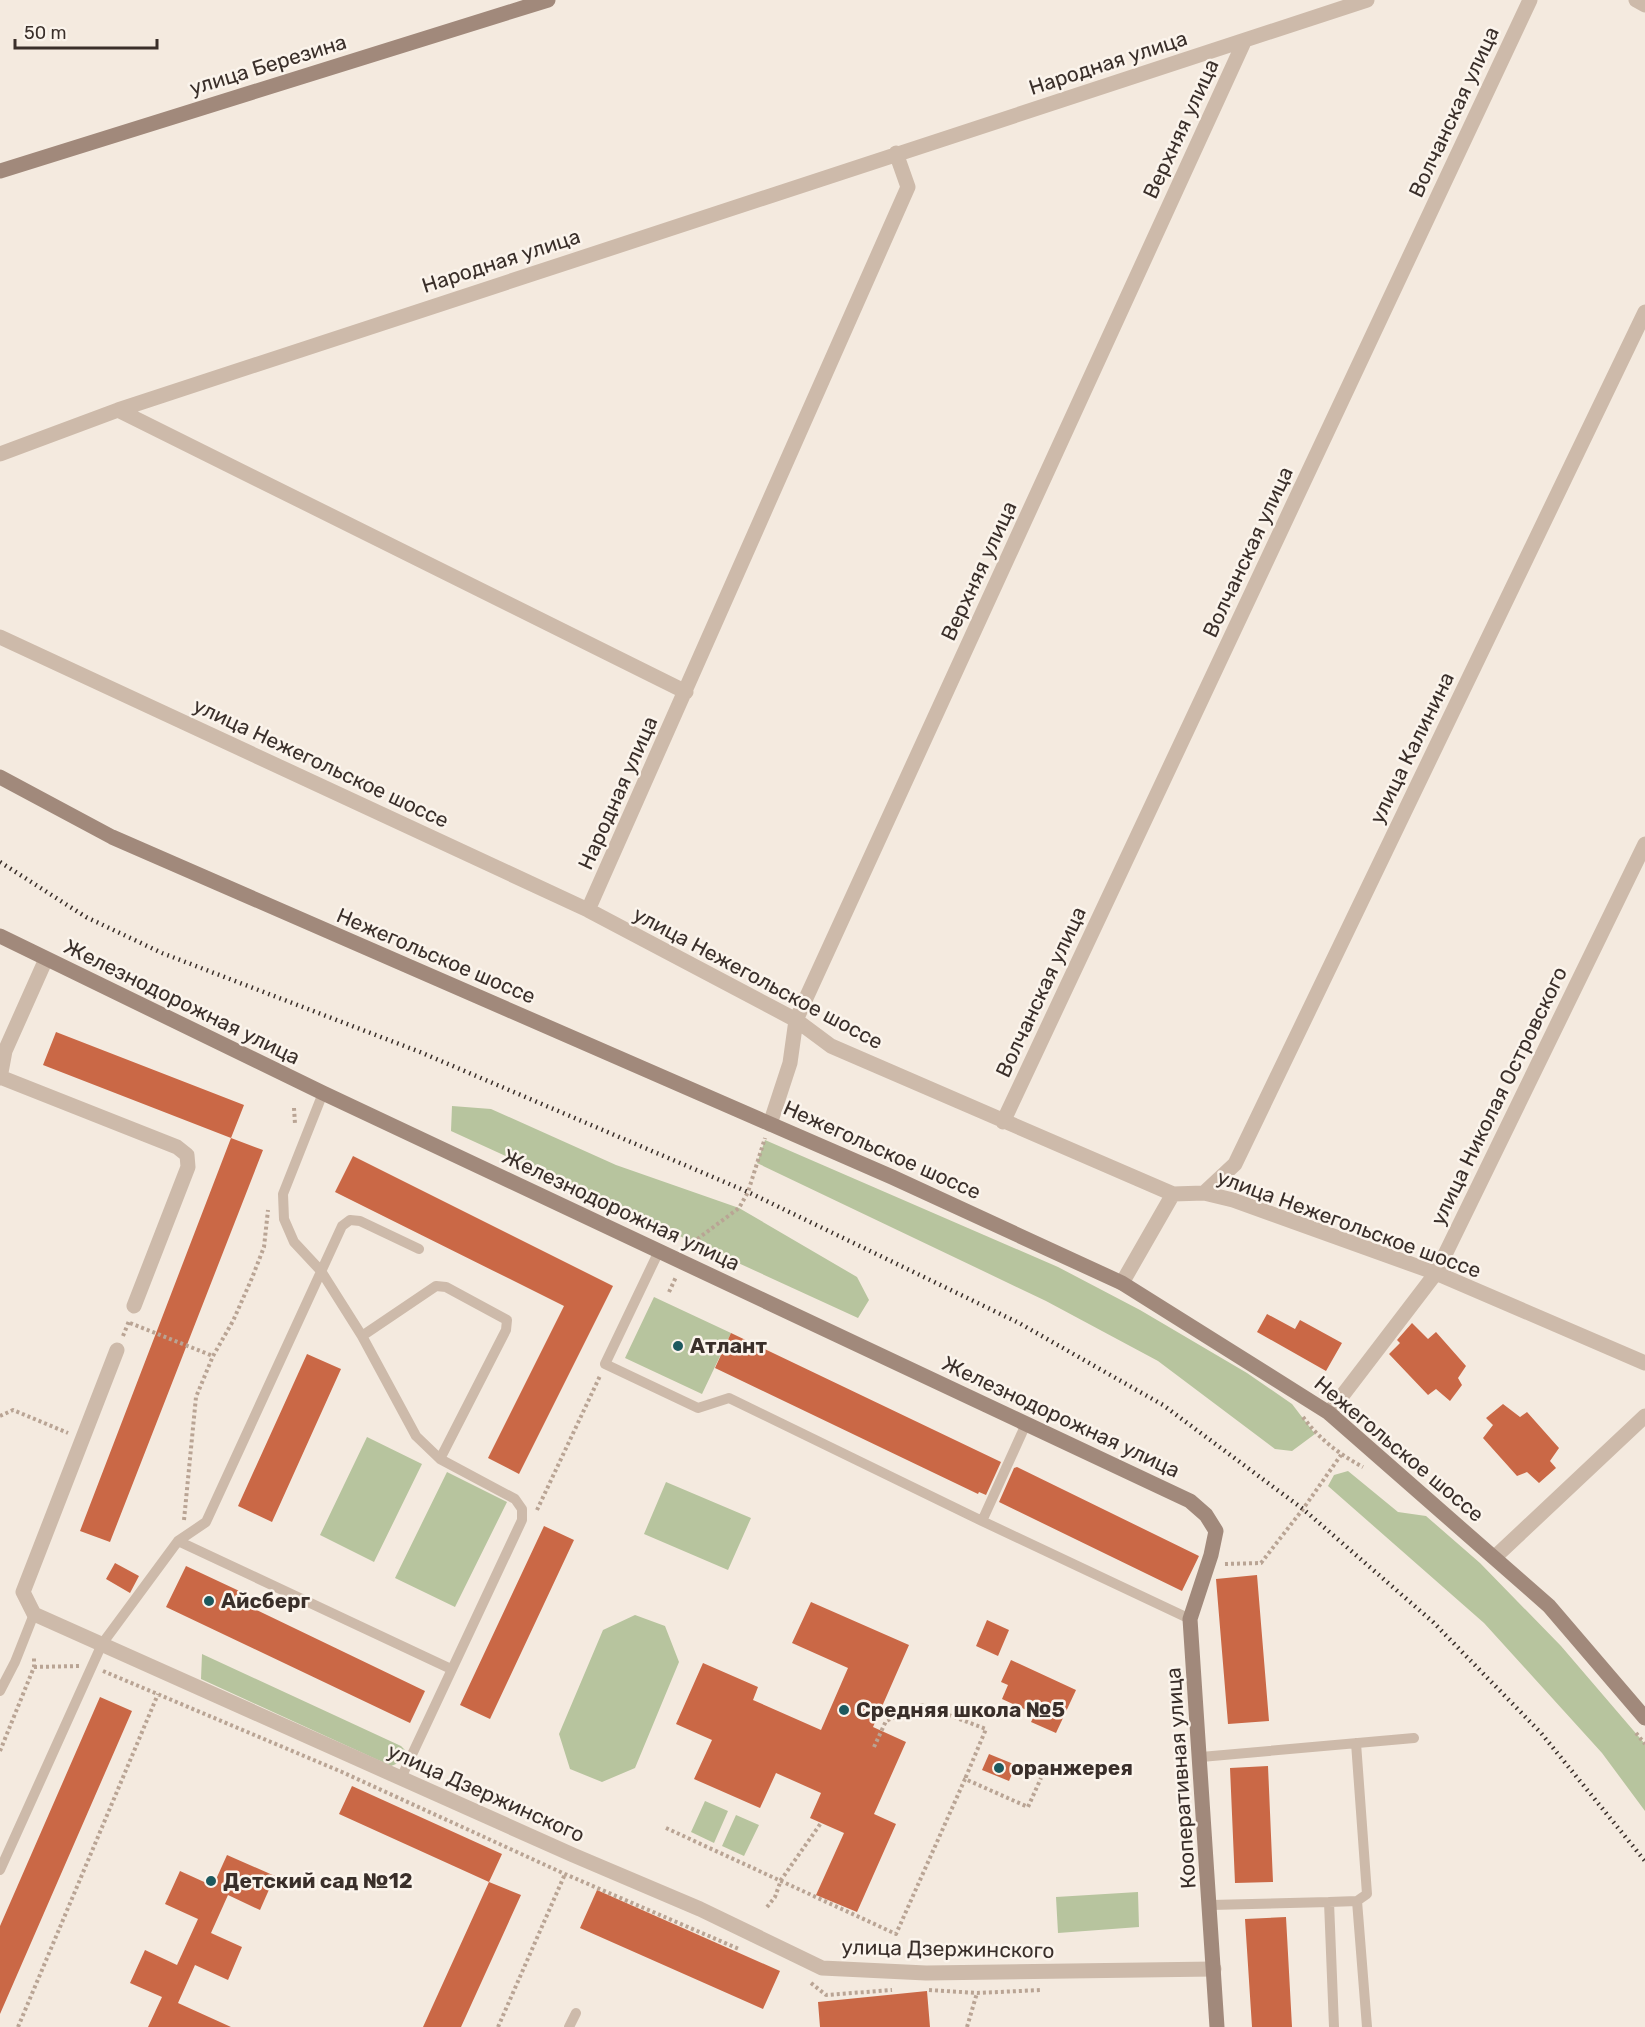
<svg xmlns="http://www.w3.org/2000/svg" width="1645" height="2027" font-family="Rubik,sans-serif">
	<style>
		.green { fill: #b7c49e }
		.building { fill: #ca6846 }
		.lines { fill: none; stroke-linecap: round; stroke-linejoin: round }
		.path { stroke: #b9a494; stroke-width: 4; stroke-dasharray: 3 3; stroke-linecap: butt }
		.lane { stroke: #cdbaaa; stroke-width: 10 }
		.street { stroke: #cdbaaa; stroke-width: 15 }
		.secondary { stroke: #a1897b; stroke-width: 15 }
		.rail { stroke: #3a2f2a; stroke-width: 4.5; stroke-dasharray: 1.5 4.5; stroke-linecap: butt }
		.poi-dot { fill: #1d595e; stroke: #fbf4ec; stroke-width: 2 }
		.labels { text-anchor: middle; stroke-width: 5; stroke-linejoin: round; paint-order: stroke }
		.street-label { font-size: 21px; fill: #3a2f2a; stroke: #fbf4ec }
		.poi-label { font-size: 21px; font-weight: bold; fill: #3a2f2a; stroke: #fbf4ec; text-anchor: start }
	</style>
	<rect width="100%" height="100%" fill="#f4eadf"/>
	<path class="green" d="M452,1106L491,1109L616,1165L739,1208L857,1277L869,1300L858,1318L451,1131Z
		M765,1140L1058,1267L1140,1310L1247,1373L1292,1404L1315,1434L1292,1451L1275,1449L1158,1361L1046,1301L757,1163Z
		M654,1297L731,1333L702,1394L625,1358Z
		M367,1437L422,1464L374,1562L320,1535Z
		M1348,1471L1398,1512L1426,1516L1480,1563L1561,1646L1645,1744V1811L1602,1753L1484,1623L1328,1486L1334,1475Z
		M447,1472L507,1502L455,1607L395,1578Z
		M666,1482L751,1518L728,1570L644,1534Z
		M635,1615L665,1626L679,1662L635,1768L602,1782L570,1769L559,1734L603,1630Z
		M202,1654L401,1746L407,1752L401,1762L391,1766L201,1679Z
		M705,1801L728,1811L714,1843L691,1832Z
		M736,1815L759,1825L744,1856L722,1846Z
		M1138,1892L1139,1927L1058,1933L1056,1897Z"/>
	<path class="building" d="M56,1032L244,1105L231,1138L43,1065Z
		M231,1138L263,1150L110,1542L80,1531Z
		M353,1156L613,1286L519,1474L488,1458L564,1306L335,1192Z
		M1267,1314L1295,1329L1300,1320L1342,1343L1326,1371L1257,1332Z
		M1412,1323L1428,1339L1436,1332L1466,1366L1458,1378L1462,1385L1450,1401L1436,1389L1428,1395L1389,1354L1400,1343L1397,1340Z
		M731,1333L1001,1462L986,1495L979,1492L978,1494L715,1368Z
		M307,1354L341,1369L272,1522L238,1506Z
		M1503,1404L1520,1417L1527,1412L1559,1448L1550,1461L1556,1468L1539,1483L1527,1472L1517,1476L1483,1438L1493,1425L1486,1418Z
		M1017,1467L1199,1556L1182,1591L999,1502L1014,1468Z
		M544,1526L574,1540L490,1719L460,1705Z
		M115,1563L139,1576L130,1593L106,1579Z
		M186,1566L250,1596L246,1605L425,1691L410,1723L166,1607Z
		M1257,1575L1269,1721L1228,1724L1216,1579Z
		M811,1602L909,1645L873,1727L906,1742L874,1814L896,1824L857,1912L816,1895L844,1833L810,1818L821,1793L776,1773L760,1808L694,1779L712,1740L676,1724L703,1663L758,1687L753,1700L821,1730L848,1668L792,1643Z
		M987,1620L1009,1630L998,1656L976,1646Z
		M1011,1660L1076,1690L1056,1733L1031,1722L1035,1714L1002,1699L1008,1685L1001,1682Z
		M100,1697L132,1711L0,2014V1926Z
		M989,1754L1016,1765L1009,1781L982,1770Z
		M1268,1766L1273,1882L1235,1883L1230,1768Z
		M352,1786L502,1854L489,1882L339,1814Z
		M227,1855L275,1876L260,1910L228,1895L211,1933L242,1947L228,1980L195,1965L178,2003L231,2027H148L162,1997L130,1983L145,1950L177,1965L198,1919L165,1904L180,1871L213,1886Z
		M489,1882L521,1895L461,2027H423Z
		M597,1890L780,1971L763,2009L580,1928Z
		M1286,1917L1292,2027H1252L1245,1919Z
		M927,1991L930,2027H820L818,2002Z"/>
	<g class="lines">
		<path class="path" d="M294,1108L295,1124
			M690,1248L692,1243L739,1208L748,1192L765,1138
			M669,1292L676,1277
			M130,1323L213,1356
			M123,1336L129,1321
			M0,1416L13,1410L68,1433
			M1303,1417C1319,1439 1339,1454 1363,1467
			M537,1510L600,1376
			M184,1520L196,1397L213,1356L233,1321L252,1278L264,1247L268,1210
			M1225,1564L1261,1563L1303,1509L1341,1455
			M34,1667L79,1666
			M103,1671L342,1772L565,1874L739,1949
			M1636,1733L1645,1744
			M874,1747L886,1721L922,1705L986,1729L965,1779
			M0,1751L34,1667V1657
			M666,1828L896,1934L965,1779L1028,1807L1041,1778
			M767,1907L775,1897L781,1880L821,1823
			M811,1983L826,1995L892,1990
			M929,1990L977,1993L1041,1990
			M18,2027L158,1694
			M498,2027L565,1874
			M967,2027L977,1993"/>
		<path class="lane" d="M323,1093L283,1194L284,1219L294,1242L321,1271L362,1336L416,1436L440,1459L515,1499L522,1509V1520L401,1778
			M659,1251L605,1364L698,1408L729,1398L982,1521L1026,1424
			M362,1336L436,1286L446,1287L507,1320L506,1330L440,1459
			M982,1521L1190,1619
			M178,1541L451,1669
			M0,1691L15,1662L34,1614
			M1201,1757L1414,1738
			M0,1870L102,1644L178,1541L206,1522L342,1226L350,1220L360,1221L419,1249
			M1357,1901L1367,2027
			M1329,1902L1357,1901L1367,1894L1356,1743
			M1211,1905L1329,1902L1334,2027
			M569,2027L576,2013"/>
		<path class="street" d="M1636,0L1645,5
			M118,410L686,692
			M0,454L118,410L1367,0
			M0,637L588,910L796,1020L831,1046L1173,1194L1204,1193L1233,1200L1436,1273L1645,1363
			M588,910L908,187L896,153
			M0,1077L177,1147L187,1155L188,1167L134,1306
			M0,1078L5,1051L46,959
			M1003,1122L1530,0
			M770,1124L790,1063L796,1020L1244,42
			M1204,1193L1235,1164L1645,312
			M1122,1283L1173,1194
			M117,1350L23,1592L34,1614L573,1855L700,1909L822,1968L926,1973L1214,1969
			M1329,1413L1436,1273L1645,844
			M1495,1557L1645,1416"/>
		<path class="secondary" d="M0,171L548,0
			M0,777L112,837L892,1177L1122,1283L1329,1413L1549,1606L1645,1718
			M0,936L323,1093L1190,1501L1206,1515L1216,1531L1211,1555L1190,1619L1217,2027"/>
		<path class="rail" d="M0,862L86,917L162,953L420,1052L748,1192L1019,1323L1163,1405L1303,1509L1433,1622L1541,1733L1645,1861"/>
	</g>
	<g class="poi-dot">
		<circle cx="678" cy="1346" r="6"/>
		<circle cx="209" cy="1601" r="6"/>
		<circle cx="844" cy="1710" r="6"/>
		<circle cx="999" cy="1768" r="6"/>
		<circle cx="211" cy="1881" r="6"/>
	</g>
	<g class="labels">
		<g class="street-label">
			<text transform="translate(1108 63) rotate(-18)" y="7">Народная улица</text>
			<text transform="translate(268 65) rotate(-17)" y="7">улица Березина</text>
			<text transform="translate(1454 112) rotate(-65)" y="7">Волчанская улица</text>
			<text transform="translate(1181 129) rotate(-65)" y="7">Верхняя улица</text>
			<text transform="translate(501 261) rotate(-18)" y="7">Народная улица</text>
			<text transform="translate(1248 552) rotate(-65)" y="7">Волчанская улица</text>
			<text transform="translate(979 571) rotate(-65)" y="7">Верхняя улица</text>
			<text transform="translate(1412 748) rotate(-64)" y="7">улица Калинина</text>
			<text transform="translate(321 763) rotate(25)" y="7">улица Нежегольское шоссе</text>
			<text transform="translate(618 793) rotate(-66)" y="7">Народная улица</text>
			<text transform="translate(436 956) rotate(23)" y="7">Нежегольское шоссе</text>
			<text transform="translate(758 978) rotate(28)" y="7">улица Нежегольское шоссе</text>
			<text transform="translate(1041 992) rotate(-65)" y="7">Волчанская улица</text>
			<text transform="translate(182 1002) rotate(26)" y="7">Железнодорожная улица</text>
			<text transform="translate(1499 1096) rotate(-64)" y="7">улица Николая Островского</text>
			<text transform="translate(882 1150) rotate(24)" y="7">Нежегольское шоссе</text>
			<text transform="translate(621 1210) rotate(25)" y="7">Железнодорожная улица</text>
			<text transform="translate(1349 1224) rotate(20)" y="7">улица Нежегольское шоссе</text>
			<text transform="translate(1061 1417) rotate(25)" y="7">Железнодорожная улица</text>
			<text transform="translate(1399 1449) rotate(40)" y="7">Нежегольское шоссе</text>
			<text transform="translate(1181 1778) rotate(-94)" y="7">Кооперативная улица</text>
			<text transform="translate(486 1793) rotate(24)" y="7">улица Дзержинского</text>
			<text transform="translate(948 1949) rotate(1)" y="7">улица Дзержинского</text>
		</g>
		<g class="poi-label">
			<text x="690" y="1353">Атлант</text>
			<text x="221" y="1608">Айсберг</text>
			<text x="856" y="1717">Средняя школа №5</text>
			<text x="1011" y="1775">оранжерея</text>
			<text x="223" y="1888">Детский сад №12</text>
		</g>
	</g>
	<path d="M15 39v9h142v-9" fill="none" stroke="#3a2f2a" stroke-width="3"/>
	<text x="24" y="39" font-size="18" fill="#3a2f2a" stroke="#fbf4ec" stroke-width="4.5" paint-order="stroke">50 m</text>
</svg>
